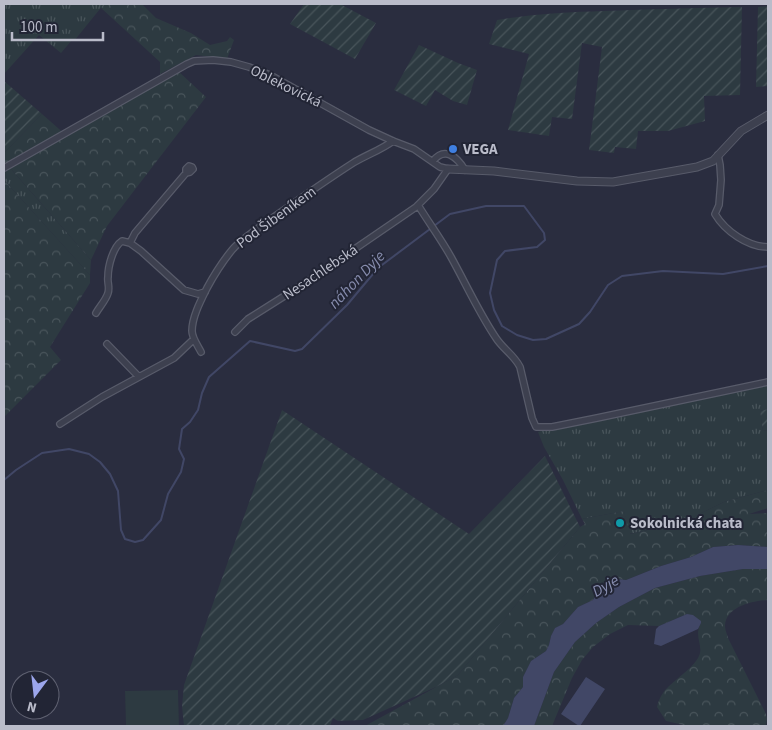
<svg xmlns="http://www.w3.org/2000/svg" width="772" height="730" font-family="'Source Sans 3',sans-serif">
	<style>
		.grass { fill: url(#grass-tufts) }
		.forest { fill: url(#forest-crowns) }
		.garden { fill: url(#garden-furrows) }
		.pitch { fill: #2d3a41 }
		.water { fill: #414766 }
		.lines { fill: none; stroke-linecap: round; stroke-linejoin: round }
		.stream { stroke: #414766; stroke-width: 2 }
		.minor-casing { stroke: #585b6a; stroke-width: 8 }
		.tertiary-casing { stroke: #585b6a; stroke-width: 9 }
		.minor { stroke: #3d404f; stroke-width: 5.5 }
		.tertiary { stroke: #3d404f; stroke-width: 7 }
		.shop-dot { fill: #3f7fe0; stroke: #222535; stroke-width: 2 }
		.culture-dot { fill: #0f9aa8; stroke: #222535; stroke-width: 2 }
		.labels { text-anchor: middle; stroke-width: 4; stroke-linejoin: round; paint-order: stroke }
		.street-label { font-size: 15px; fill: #babcca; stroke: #222535 }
		.poi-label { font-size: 15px; font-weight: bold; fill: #babcca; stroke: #222535; text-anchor: start }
		.water-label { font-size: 16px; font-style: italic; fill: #868cad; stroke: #222535 }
	</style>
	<defs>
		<pattern id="grass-tufts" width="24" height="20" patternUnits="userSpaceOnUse" patternTransform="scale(1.25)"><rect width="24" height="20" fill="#2d3a41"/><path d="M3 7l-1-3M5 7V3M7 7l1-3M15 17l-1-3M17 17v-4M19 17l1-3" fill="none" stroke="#49555b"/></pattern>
		<pattern id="forest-crowns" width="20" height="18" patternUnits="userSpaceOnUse" patternTransform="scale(1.25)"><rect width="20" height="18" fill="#2d3a41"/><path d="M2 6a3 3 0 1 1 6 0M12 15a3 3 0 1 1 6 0" fill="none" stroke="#49555b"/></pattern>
		<pattern id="garden-furrows" width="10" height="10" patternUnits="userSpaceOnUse" patternTransform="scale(1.25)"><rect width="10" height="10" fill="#2d3a41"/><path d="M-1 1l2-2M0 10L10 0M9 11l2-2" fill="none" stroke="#49555b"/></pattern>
	</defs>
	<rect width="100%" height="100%" fill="#2a2d3f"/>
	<path class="grass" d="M4,4H104L74,41L72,40L61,53L39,35L4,74Z
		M10,168L91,260L90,275L4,180V171Z
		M768,383V409L760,411L763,431L768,430V490L724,502L689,519L675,524L629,534L624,511L582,519L563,480L544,447L538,432L544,430L563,428Z"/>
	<path class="forest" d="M104,4H142L156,18L191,33L210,45L227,41L230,37L234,40L227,59L196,55L160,74V62L100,7Z
		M178,71L206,97L107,226L91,260L4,161V153L42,114L67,136Z
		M4,180L90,275V283L50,347L61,360L4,417V296L5,294L4,293Z
		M768,490V508L749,514L768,513V547L738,545L713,547L691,557L661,566L626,580L617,579L611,584L600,588L593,600L578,607L563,624L555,628L551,636L549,645L546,651L531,661L523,677V687L514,698L508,718L503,726H365L458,675L580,527L585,524L582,519L624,511L630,534L675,524L689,519L724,502Z
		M743,569H768V600C753,601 726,606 725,626C725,630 727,634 728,638L765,712C767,717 768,721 765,726H688L666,721L657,707C658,702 660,697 663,693C671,681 697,667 700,653C702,643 694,635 701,623L687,614L659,626L628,625L610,634L593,647L582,660L572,678L552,726H534L554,672L575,642L596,623L619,607L655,588L700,576Z"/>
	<path class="garden" d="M304,4H340L376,23L355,59L290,24Z
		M768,6V86L756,87L758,7Z
		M742,7L740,95L704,96L705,121L668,131H638L636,149L615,147L614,153L589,150L602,47L582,43L572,119L552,117L549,136L508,130L529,54L489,44L497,20C532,14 568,12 604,11C650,9 696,8 742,7Z
		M419,45L458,63L477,70L467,105L453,101L435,90L426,106L394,90Z
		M4,81L42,114L4,153Z
		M768,409V430L763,431L760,411Z
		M282,410L469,534L545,456L580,527L458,675L436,687L363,720L338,721L333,718L330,726H184L182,706L184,685L200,640Z"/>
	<path class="pitch" d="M178,690L179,726H126L125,691Z"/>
	<path class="water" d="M738,545L768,547V569H743L700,576L655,588L619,607L596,623L575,642L554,672L534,726H503L508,718L514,698L523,687V677L531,661L546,651L549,645L551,636L555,628L563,624L578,607L593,600L600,588L611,584L617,579L626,580L661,566L691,557L713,547Z
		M687,614L693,615L701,621V623L698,629L661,646L654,644L656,629L659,626Z
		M586,677L605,689L580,726H579L561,714Z"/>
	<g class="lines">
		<path class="stream" d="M4,480L16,470L42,453L69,449L89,454L100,462L110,474L118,491L121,530L125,539L135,542L143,540L161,520L168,494L181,472L184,459L179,449L182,429L190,422L198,410L202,393L209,377L250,341L295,351L302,349L347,305L378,268L450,214L486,206H524L544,233L545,240L537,247L505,251L497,260L490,293L494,310L502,326L517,335L533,340L546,339L579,324L590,312L608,285L622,276L663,271L723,274L768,266"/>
		<defs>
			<path id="minor" d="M718,155L720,165L721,180L719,205L715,214C725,231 748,247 768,247
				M433,161C445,146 457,157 465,170
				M4,168L187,64L194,61L213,60L231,62L249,67L270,75L369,130L393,141L414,149L440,167L448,169L434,189L416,207L305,283L248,319L235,332
				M186,173V169L189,166L192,167L193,169L190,172L186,173L135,233L130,243L141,251L184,290L198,294L205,292
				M418,205C429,223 441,239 451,257C466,284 479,313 496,338C503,349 514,355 520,367L532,418L536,427H552L597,418L768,382
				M96,313C100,306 106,300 108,293C110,287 107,282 108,277C108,266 113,247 122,241L130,243
				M107,344L139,377
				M201,352C198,346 192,338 192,331C192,317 201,300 207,288C214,275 223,261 232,250C240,240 260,227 271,219C298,200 325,181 353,163C366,155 381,150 393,141
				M60,424L102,397L174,358L194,339"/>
			<path id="tertiary" d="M448,169L494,171L577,181L613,182L697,167L713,161L741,131L768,115"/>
		</defs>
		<use href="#minor" class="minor-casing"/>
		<use href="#tertiary" class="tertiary-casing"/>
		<use href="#minor" class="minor"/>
		<use href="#tertiary" class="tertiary"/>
	</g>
	<circle class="shop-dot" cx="453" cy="149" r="5"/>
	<circle class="culture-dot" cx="620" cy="523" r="5"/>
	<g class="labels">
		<g class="street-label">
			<text transform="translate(286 86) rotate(26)" y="5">Oblekovická</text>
			<text transform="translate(276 217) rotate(-36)" y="5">Pod Šibeníkem</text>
			<text transform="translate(320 272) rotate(-34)" y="5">Nesachlebská</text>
		</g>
		<g class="poi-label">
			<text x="463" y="154">VEGA</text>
			<text x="630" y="528">Sokolnická chata</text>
		</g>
		<g class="water-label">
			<text transform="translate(356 279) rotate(-46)" y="6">náhon Dyje</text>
			<text transform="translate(605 585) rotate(-30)" y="6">Dyje</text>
		</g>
	</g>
	<rect width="772" height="730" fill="none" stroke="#babcca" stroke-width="10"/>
	<g transform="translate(35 695) rotate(195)"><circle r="24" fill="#222535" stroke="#5f6171"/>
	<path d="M0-4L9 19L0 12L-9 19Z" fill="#9ca6ec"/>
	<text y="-8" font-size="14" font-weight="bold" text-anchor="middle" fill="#babcca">N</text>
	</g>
	<path d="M12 32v8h91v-8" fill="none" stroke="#babcca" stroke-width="2.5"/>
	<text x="20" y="32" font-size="15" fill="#babcca" stroke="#222535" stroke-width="4" paint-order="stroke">100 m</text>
</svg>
